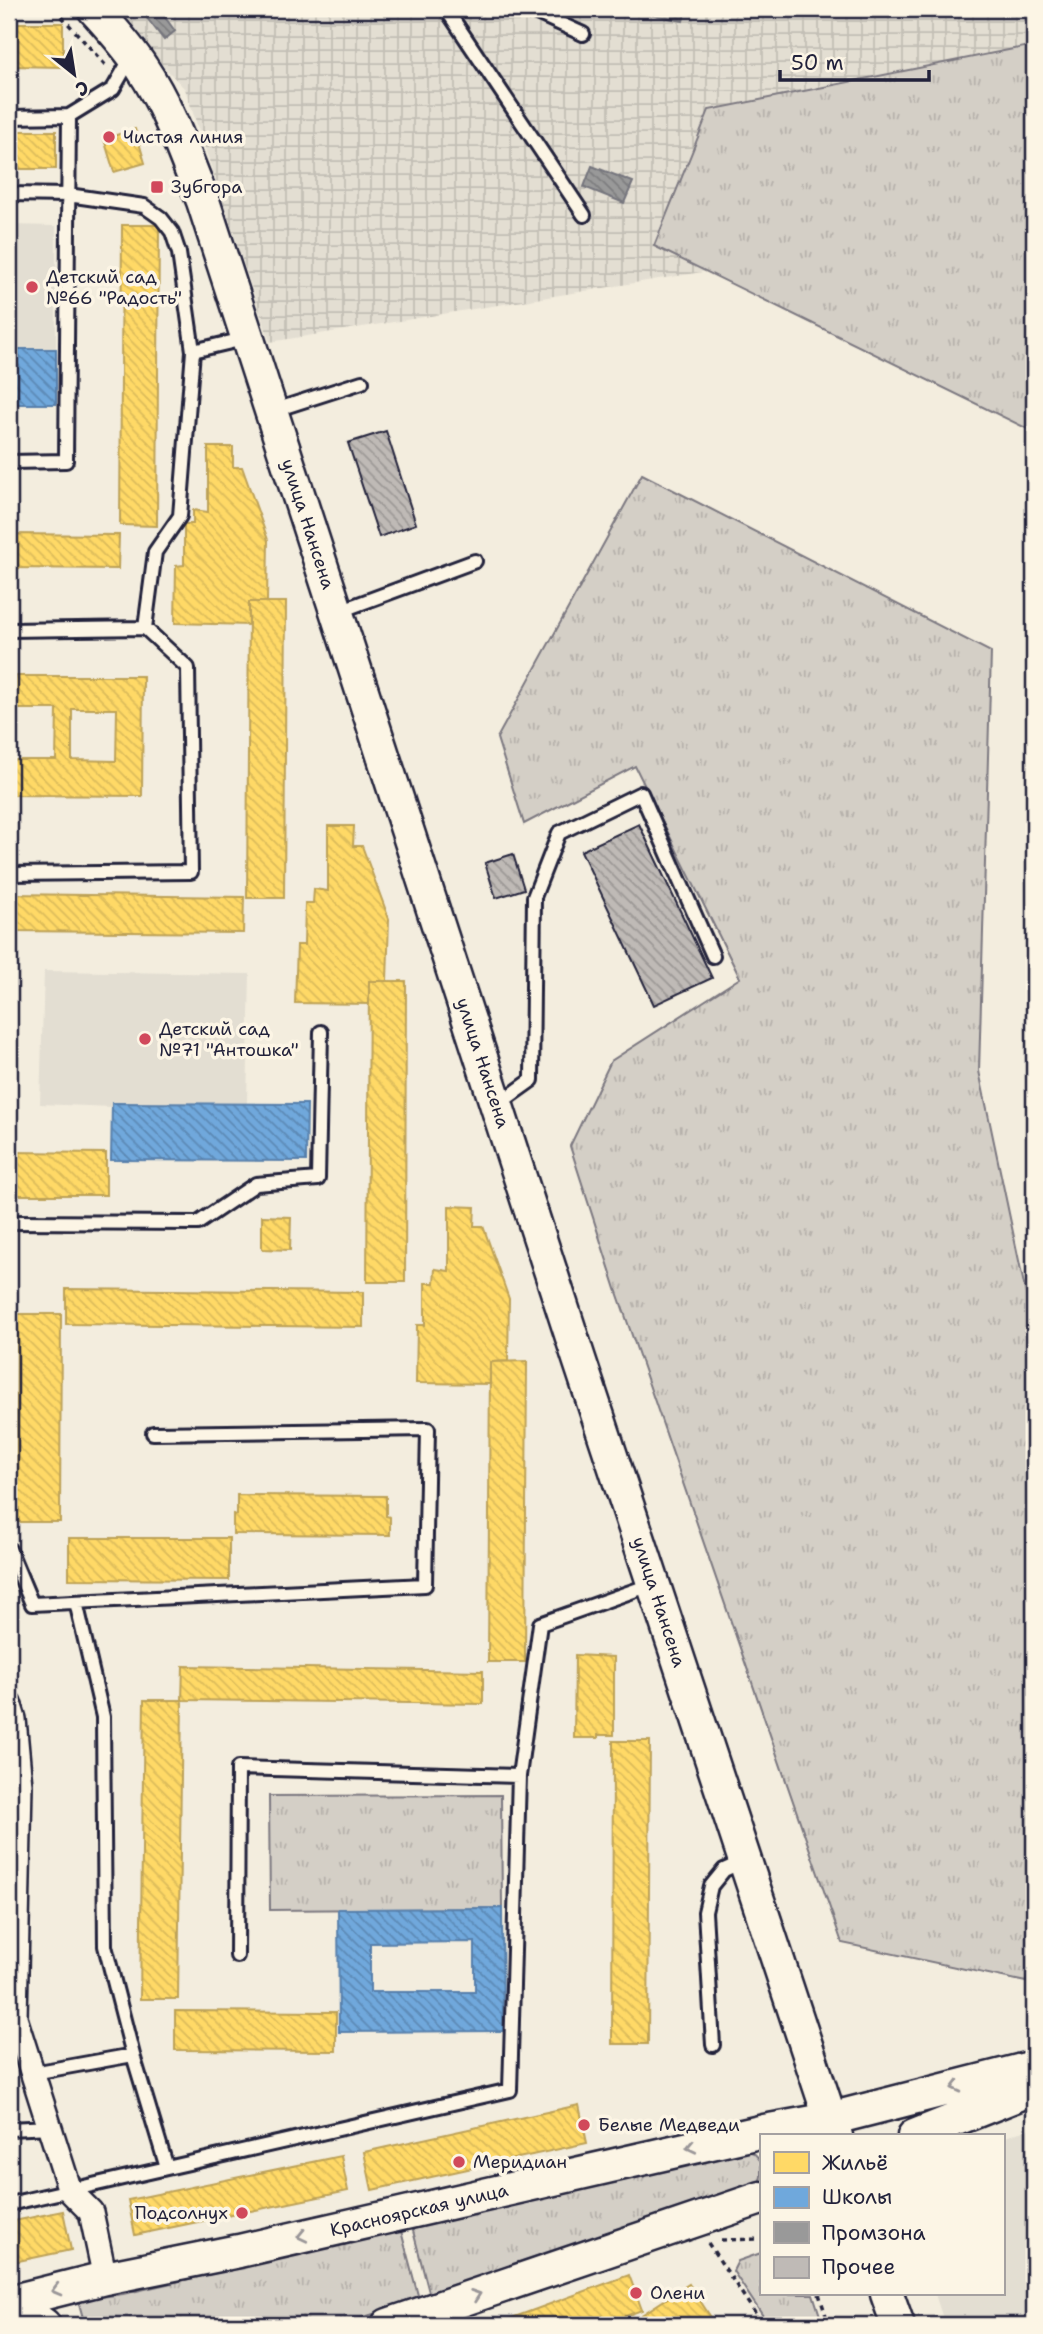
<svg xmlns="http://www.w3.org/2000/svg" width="1043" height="2334" font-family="'Shantell Sans',sans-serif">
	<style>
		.built { fill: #e3ded2 }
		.industrial { fill: url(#industrial-grid) }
		.grass { fill: url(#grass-tufts); stroke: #7b7880; stroke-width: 2 }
		.homes { fill: url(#homes-back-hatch); stroke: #bda259; stroke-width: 2; fill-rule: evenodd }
		.schools { fill: url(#schools-back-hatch); stroke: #5880ac; stroke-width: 2; fill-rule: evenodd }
		.industry { fill: url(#industry-back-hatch); stroke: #75757d; stroke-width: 2 }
		.building { fill: url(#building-back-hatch); stroke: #22223b; stroke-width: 2 }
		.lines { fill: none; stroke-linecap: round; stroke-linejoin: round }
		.lane-casing { stroke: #22223b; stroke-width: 18 }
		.street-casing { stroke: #22223b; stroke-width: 28 }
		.secondary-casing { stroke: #22223b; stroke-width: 37 }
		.path { stroke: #22223b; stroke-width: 3.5; stroke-dasharray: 5 5; stroke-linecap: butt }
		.lane { stroke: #fcf5e5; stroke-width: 12 }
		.street { stroke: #fcf5e5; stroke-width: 23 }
		.secondary { stroke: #fcf5e5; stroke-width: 32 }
		.oneway { stroke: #9a9698 }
		.poi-dot { fill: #d1495b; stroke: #fcf5e5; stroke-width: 2.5 }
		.labels { text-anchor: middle; stroke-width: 7; stroke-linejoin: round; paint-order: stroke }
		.poi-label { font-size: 18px; fill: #22223b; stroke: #fcf5e5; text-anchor: start }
		.street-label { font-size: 18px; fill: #22223b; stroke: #fcf5e5 }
	</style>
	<defs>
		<pattern id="industrial-grid" width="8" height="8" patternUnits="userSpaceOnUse" patternTransform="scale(1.75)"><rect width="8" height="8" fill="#e3ded2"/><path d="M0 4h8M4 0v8" fill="none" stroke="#c2beb5"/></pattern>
		<pattern id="grass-tufts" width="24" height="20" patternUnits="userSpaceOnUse" patternTransform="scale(1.75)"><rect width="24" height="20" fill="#d4cfc6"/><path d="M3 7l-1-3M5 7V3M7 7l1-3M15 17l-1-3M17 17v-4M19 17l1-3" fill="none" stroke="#b6b1ab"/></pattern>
		<pattern id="homes-back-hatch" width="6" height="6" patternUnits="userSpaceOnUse" patternTransform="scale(1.75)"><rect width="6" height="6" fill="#ffd966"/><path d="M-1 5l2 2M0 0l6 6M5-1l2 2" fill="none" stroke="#daba59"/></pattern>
		<pattern id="schools-back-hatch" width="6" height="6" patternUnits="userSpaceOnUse" patternTransform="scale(1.75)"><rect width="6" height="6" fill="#6fa8dc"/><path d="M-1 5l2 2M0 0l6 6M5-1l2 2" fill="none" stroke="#5b88b4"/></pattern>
		<pattern id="industry-back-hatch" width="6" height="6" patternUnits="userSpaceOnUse" patternTransform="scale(1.75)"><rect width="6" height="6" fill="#999"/><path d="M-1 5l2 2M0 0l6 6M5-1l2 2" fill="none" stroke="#7c7c7e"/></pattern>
		<pattern id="building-back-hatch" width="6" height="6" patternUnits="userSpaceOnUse" patternTransform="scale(1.75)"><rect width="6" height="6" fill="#bfbab6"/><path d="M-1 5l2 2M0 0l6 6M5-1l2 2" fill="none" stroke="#9b9795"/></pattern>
	</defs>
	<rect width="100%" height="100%" fill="#f3edde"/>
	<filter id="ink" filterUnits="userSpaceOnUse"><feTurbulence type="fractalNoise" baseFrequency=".0143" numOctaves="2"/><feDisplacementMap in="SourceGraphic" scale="14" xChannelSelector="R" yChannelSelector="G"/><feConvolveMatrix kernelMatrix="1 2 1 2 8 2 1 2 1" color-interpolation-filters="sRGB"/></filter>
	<g filter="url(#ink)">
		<path class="built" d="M9,225L56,226V404H9Z
			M44,971L250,974L247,1103L307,1104L306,1161L111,1160L112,1107L40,1104Z
			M1034,2127V2325H945L935,2294H1003V2138Z"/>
		<path class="industrial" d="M109,9H1034V74L739,266L270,342L185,89Z"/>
		<path class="grass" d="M1034,45V432L654,246L709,110Z
			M642,474L991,652L979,1071L1034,1332V1955L1026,1982L842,1943L616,1289L570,1146L611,1061L740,978L635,766L524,824L497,738Z
			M501,1795L502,1908L270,1910L269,1796Z
			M748,2151L754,2153L761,2161V2178L757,2184L430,2296L412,2227Z
			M401,2231L419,2299L340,2325H85L78,2300L123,2294Z
			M761,2253V2294H813L823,2325H769L733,2271L738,2261Z"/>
		<path class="homes" d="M9,23H63V67L9,66Z
			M135,129L145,163L114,172L104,139Z
			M9,131H56V169H9Z
			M122,225H159L157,526L120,525Z
			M208,447H233V467H242L268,540L267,602H249V625L175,623L176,566L184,565V524H193V510L208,512Z
			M9,534L119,535L118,569L9,568Z
			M249,602H286L284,898H247Z
			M9,676H143L142,796L9,795ZM12,709H57L56,760H12ZM72,709H117L116,761L72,760Z
			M328,826H354L353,846H362L389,919L387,981H369V1004L295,1003L297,945H304L305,903H313L314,889L328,891Z
			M9,894L244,897L243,933L9,931Z
			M369,981H406L405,1282H367Z
			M9,1152L106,1153V1195H9Z
			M449,1206L475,1207L474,1226H483L509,1299L508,1361L490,1362V1384L416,1383L417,1325H425V1283H434L435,1269L449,1271Z
			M262,1216L291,1217L290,1250L262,1249Z
			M66,1289L363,1292V1327L66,1324Z
			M17,1314H61L60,1522H16Z
			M527,1361L525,1662H488L490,1362Z
			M237,1495L386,1496V1516L390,1517V1535L233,1534V1514L237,1515Z
			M69,1538H229V1580L69,1579Z
			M575,1655L614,1657V1735H598V1738H574Z
			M183,1666L483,1671V1704L182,1700Z
			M144,1700H182L178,1999H140Z
			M613,1741H650L648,2044H612Z
			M175,2011L336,2012V2051L175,2050Z
			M579,2105L587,2143L372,2190L364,2152Z
			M341,2156L348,2191L135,2235L128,2200Z
			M63,2211L71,2250L9,2263V2222Z
			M629,2275L642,2310L601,2325H493Z
			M689,2284L716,2325H646L640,2316Z"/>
		<path class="schools" d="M9,349H56V404H9Z
			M112,1103L307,1104L306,1161L111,1160Z
			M502,1908L503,2031L339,2032L338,1909ZM475,1942V1992H370V1943Z"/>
		<path class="industry" d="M159,9L175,31L164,40L147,18Z
			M626,9H686L683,21Z
			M592,166L633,182L624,203L584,187Z"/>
		<path class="building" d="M386,431L416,524L379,537L348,443Z
			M639,824L712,978L654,1005L581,851Z
			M513,854L524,889L496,898L485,863Z"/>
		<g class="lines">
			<defs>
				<path id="lane" d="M446,9L584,215
					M528,9L583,34
					M9,117L69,116L113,89L132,56
					M9,194L68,195L144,206L161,218L172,232L179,253L193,351L248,338
					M272,411L362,382
					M9,462L66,461L69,116
					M337,612L475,561
					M145,628L155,552L180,516L193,351
					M9,630L145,628L188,668L191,872L9,874
					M497,1105L532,1080L534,897L559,833L641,793L713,956
					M9,1222L198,1223L256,1184L318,1179L321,1032
					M9,1549L32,1604L425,1585L428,1429L153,1433
					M76,1602L103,1717L105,1946L133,2055
					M519,1776L540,1624L653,1584
					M713,2045L705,1912L711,1886L724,1870L744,1861
					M33,2073L133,2055L167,2168L510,2090L519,1776L238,1768L237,1956
					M9,2129L50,2127
					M9,2204L167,2168"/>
				<path id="street" d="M9,1703L14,1719L20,1785L15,2018L70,2191L91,2212L105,2278"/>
				<path id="secondary" d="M94,9C111,28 128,46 142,68C169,108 185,156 203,201L579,1359L836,2136
					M914,2136L1034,2088
					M887,2294L898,2325
					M9,2302L105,2278L239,2251L764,2131L830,2119L1034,2067
					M9,2306L26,2312L44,2325
					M388,2325L761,2198"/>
			</defs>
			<use href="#lane" class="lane-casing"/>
			<use href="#street" class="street-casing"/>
			<use href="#secondary" class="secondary-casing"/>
			<path class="path" d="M55,9L108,68
				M721,2240L761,2239
				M708,2243L763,2325
				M819,2294L829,2325"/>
			<use href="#lane" class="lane"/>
			<use href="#street" class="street"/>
			<use href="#secondary" class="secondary"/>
		</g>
		<defs><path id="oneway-chevron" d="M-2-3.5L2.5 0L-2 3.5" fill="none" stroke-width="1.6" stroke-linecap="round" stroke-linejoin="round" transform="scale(1.75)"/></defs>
		<g class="oneway">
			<use href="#oneway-chevron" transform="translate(956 2087) rotate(166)"/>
			<use href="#oneway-chevron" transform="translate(691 2147) rotate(167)"/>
			<use href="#oneway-chevron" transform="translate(302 2236) rotate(167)"/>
			<use href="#oneway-chevron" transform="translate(56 2290) rotate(165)"/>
			<use href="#oneway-chevron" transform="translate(476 2295) rotate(-19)"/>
		</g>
	</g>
	<g class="poi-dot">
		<circle cx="109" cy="137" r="7"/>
		<rect x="150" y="180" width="14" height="14" rx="3.5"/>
		<circle cx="32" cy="287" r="7"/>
		<circle cx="145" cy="1039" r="7"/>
		<circle cx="584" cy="2125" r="7"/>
		<circle cx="459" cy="2162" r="7"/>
		<circle cx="242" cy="2213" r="7"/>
		<circle cx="636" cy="2293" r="7"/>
	</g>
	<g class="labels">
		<g class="poi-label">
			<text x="123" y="143">Чистая линия</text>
			<text x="171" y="193">Зубгора</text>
			<text x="46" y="283">Детский сад<tspan x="46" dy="21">№66 "Радость"</tspan></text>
			<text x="159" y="1035">Детский сад<tspan x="159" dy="21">№71 "Антошка"</tspan></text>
			<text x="598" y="2131">Белые Медведи</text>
			<text x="473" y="2168">Меридиан</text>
			<text x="228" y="2219" text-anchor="end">Подсолнух</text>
			<text x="650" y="2299">Олени</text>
		</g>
		<g class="street-label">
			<text transform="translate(308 524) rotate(72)" y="6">улица Нансена</text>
			<text transform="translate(483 1063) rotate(72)" y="6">улица Нансена</text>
			<text transform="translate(659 1602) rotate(72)" y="6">улица Нансена</text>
			<text transform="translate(419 2210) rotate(-13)" y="6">Красноярская улица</text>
		</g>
	</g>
	<rect width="1043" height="2334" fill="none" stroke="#fcf5e5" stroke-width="35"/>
	<rect x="18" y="18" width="1008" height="2299" fill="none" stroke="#22223b" stroke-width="2.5" filter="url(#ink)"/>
	<rect x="760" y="2134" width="245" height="161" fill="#fcf5e5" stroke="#a5a1a1" stroke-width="2"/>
	<rect x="774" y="2152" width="35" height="21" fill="#ffd966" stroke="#a5a1a1" stroke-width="2"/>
	<text x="822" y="2170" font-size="21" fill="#22223b">Жильё</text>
	<rect x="774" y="2187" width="35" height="21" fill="#6fa8dc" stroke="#a5a1a1" stroke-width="2"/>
	<text x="822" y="2204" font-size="21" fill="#22223b">Школы</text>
	<rect x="774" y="2222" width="35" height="21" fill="#999999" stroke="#a5a1a1" stroke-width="2"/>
	<text x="822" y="2240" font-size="21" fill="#22223b">Промзона</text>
	<rect x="774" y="2257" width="35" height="21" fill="#bfbab6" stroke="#a5a1a1" stroke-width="2"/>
	<text x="822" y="2274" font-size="21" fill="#22223b">Прочее</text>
	<g transform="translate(74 74) rotate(150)" stroke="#fcf5e5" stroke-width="5" paint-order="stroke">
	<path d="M0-5L12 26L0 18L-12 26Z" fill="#22223b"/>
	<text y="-10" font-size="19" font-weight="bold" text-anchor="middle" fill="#22223b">С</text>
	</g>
	<path d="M780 70v10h149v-10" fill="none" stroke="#22223b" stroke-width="3.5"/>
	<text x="791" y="70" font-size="21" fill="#22223b" stroke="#fcf5e5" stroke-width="5" paint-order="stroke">50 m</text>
</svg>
